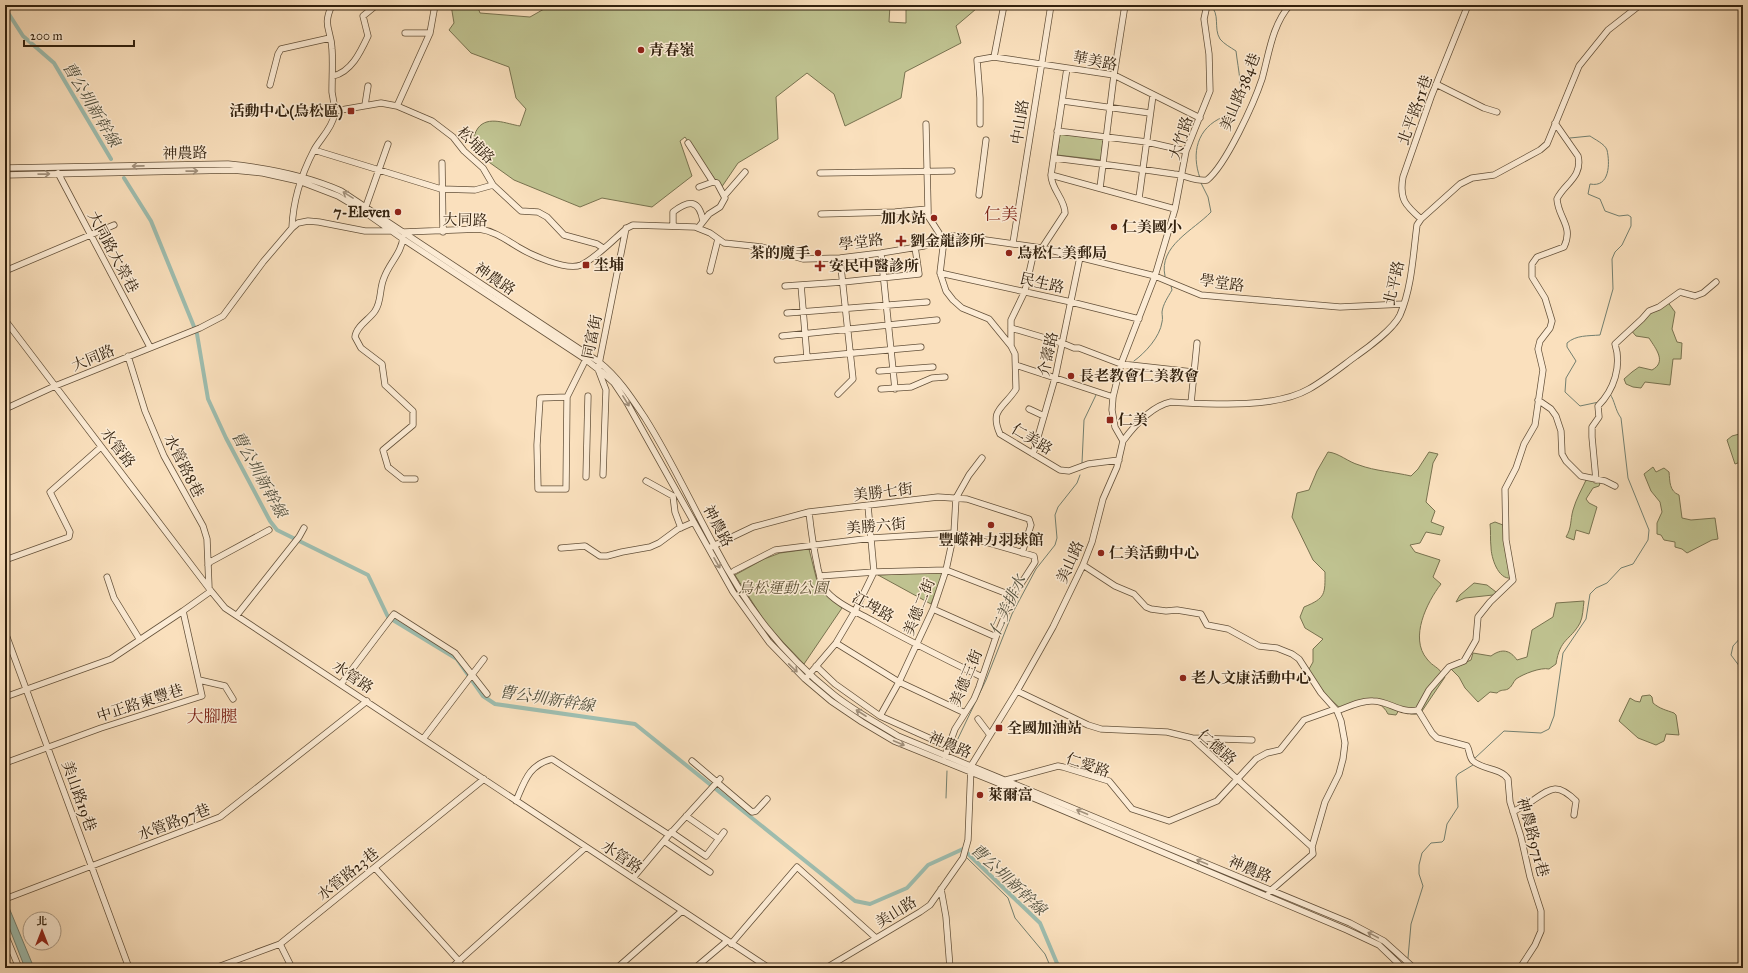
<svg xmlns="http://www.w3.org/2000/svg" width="1748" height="973" font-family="'IM FELL Great Primer','Noto Serif TC',serif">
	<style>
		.green { fill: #bfc290; stroke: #78724f }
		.water { fill: #9ebdaf; stroke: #737f6f }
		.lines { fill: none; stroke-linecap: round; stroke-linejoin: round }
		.stream { stroke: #737f6f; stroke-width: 1 }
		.canal { stroke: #9ebdaf; stroke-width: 4 }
		.minor-casing { stroke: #64513a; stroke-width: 7 }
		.minor { stroke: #fcebd4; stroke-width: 5.5 }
		.oneway { stroke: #a1907b }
		.poi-dot { fill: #8f2418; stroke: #fcebd4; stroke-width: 1.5 }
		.labels { text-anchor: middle; stroke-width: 3; stroke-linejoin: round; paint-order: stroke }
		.poi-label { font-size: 15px; font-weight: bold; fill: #32210e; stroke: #fcebd4; text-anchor: start }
		.street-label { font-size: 15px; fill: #32210e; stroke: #fcebd4 }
		.park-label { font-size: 15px; font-style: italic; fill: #5c5135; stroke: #fcebd4 }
		.water-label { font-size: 16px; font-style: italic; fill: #52503e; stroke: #fcebd4 }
		.quarter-label { font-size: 17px; fill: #7a1f14; stroke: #fcebd4 }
	</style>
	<rect width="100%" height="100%" fill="#fae0bd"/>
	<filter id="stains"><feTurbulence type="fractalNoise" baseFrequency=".005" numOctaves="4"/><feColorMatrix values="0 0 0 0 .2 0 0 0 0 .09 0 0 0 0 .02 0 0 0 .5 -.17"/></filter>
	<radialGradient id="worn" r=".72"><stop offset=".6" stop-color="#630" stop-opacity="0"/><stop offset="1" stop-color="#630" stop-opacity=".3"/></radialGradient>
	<path class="green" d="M451,5H477L480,13L530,17L551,5H890L889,22L906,23V5H975L976,9L956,26L961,43L905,72L901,98L845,126L834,94L807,73L776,97L778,139L738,163L721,188L685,137L680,141L692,176L652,207L602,198L580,207L514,180L486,160L472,143C473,139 475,132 478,128C488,115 507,124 520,126L526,109L516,98L509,67L471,53L449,30L454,23Z
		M1060,134L1103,139L1101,160L1057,155Z
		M1667,301L1675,312L1672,329L1677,342L1682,343L1681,359H1673L1670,385L1645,382L1641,388L1633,387L1626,384L1624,379L1632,372L1639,367L1652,370C1667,362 1656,349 1649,338L1636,336L1629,328L1641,318L1646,310Z
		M1743,433V461L1735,464L1727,440L1732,436Z
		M1328,452C1339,453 1348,462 1359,465C1375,471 1394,472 1411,476L1418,469L1429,452L1438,454L1433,463L1426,502L1435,511L1431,522L1444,527L1441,535L1426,532L1420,543L1410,545L1415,552L1440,560L1433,577L1441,584C1427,602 1409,638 1427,659C1433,667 1438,666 1445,677L1420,714H1411L1399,710L1396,715L1388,714C1378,694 1357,705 1341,709L1327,696L1308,671L1313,662V649L1323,639L1305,628L1300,617L1304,607C1326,598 1325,594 1325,572L1313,560L1292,517L1297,493L1309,490L1317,471Z
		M1653,467L1656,472L1664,468L1669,472C1670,481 1669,491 1679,495L1682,518L1691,520L1715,518L1718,539L1712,540L1687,553L1682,549L1675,547V542L1664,540L1661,535L1657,534V523L1662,512L1660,502L1651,491L1644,474Z
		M1587,478L1601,480L1599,486L1593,488L1586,499L1589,503L1597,507L1589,534L1576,530L1574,540L1566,537C1572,527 1570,521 1573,510C1576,499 1582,489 1587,478Z
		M1495,522L1503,525L1511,578C1498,580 1491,557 1491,547C1490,539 1491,532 1490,524Z
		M809,549L819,589L842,608L804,664L767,625L735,575L764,559L780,553Z
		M943,572L931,604L878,575Z
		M1474,583L1487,585L1496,592L1493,595L1465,598L1456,602L1460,595Z
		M1584,601C1583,608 1583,617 1580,623C1570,641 1560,638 1556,664L1549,669C1541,667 1523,674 1516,679C1513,682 1512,687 1508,689C1504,691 1501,689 1497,693L1490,692L1478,702L1465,688L1459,677L1451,669L1471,660L1473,653L1491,656C1502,648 1510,650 1517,660L1527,657L1532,630L1553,617L1556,603Z
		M1650,695L1652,697L1653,703C1660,709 1666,710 1674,713L1676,715L1679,735L1666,734L1664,741L1656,745L1638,738L1619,721L1630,698L1635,701L1640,702L1642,696Z"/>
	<path class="water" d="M5,898L34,968H25L5,917Z"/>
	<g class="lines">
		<path class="stream" d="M1570,138L1590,136C1594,139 1605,144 1607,150C1610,163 1610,188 1590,184L1588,194L1600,199L1605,211L1619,216L1628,215L1631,217V226L1622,245L1615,252L1612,259L1613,289L1600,335C1588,336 1576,335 1567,343V347L1576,361L1566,378L1565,392L1580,406L1599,402
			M1200,178C1191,153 1197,128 1223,117C1228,114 1233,114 1238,111C1244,93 1238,69 1236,51C1230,47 1224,44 1220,39C1213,28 1221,14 1210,5
			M1165,276C1158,246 1194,230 1211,212L1208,197L1201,183
			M1134,361C1145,353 1160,337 1162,322C1163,319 1162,315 1162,312C1163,304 1168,297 1172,290L1171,286
			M1082,463L1084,420L1096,395
			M1743,523L1741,544L1743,560
			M1743,635L1733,646L1731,655L1743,671
			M953,749L986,680L1012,614L1036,569L1055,545L1057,538L1055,515L1058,507L1077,483L1080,475
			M1474,759L1504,731L1541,733L1549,729L1554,716L1563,653L1586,619L1590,594L1596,588L1607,583L1621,568L1633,564L1648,540L1649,530L1628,478L1621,418C1615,410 1615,401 1610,394
			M946,798L947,771
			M967,858L1008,898L1015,918L1045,954L1051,968
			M1408,958L1411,924L1423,886L1419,874V865L1422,853L1431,843L1442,842L1444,840L1447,824L1458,807L1456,777L1458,774L1473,765"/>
		<path class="canal" d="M5,8L23,36L54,63L111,159
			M124,178L151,221L197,334L208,399L226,438L270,521L277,530L368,575L388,617L457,659L483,696L495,704L635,724L855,901L870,904L907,888L928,865L963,849L1040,923L1059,968"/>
		<defs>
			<path id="minor" d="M405,33H430
				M994,57L1004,5
				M333,76C351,72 360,53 368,36L363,16L374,7
				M1436,84L1484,108L1497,112
				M270,85L278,54L281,49L330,38
				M1063,101L1150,113
				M365,105L368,86
				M397,106L430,33L435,5
				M335,111L381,103L397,106L432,121L453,137L464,151L483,168L493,185L521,211L538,212L547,217L564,235L597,244L603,248
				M926,124L928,209V216L939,233L943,248L940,273L946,291L953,300L962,308L989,319L1011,346L1015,354L1016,389C1004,408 989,409 1000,434L1060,470L1069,471L1088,464L1119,460
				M980,124V98L977,60L994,57L1114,75L1200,118
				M1057,131L1147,142L1186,151
				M688,143L713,182
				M314,150L441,189L475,190L493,185
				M1054,158C1094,163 1134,168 1174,174C1185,175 1196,182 1207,180C1226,165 1254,103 1262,79C1269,54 1272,25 1290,5
				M442,163L443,232
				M5,168L228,164C267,168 305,175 341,191L599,362C618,377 631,397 645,418C671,459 691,503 714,545C746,606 780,652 834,695C854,711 877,723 898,736L1350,923L1384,941L1414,968
				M58,173L150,347
				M820,173L952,171
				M5,175L233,170L263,173L299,181L338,196L363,211L403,239L585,359L603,373L614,383L626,401L733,592L756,624L769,642L805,679L831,701L862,722L894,741L998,783L1347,930L1379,945L1403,968
				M1051,175L1175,209
				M1100,188L1114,75L1125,5
				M725,195L745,172
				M979,195L986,140
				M1139,198L1153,95
				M365,209L388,144
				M821,214L895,212L928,209
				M1421,219C1405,205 1399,199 1403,177L1431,97L1468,5
				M673,226V212C689,200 699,199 703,221
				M292,228C293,200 301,175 314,150C320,139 332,128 334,116C336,108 333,100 332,92C332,77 333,63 332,49C331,28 322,27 332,5
				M698,228L709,214L720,207L725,198L717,183L713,182L699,187
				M404,232L479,229C494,231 505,239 518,247C531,255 566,271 581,265C595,259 615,238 627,228L633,225L695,227L710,233L724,243L762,247L803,259L840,258L881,253L924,246L949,236H957L1042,248L1155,276L1201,295L1340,307L1404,304
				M403,237C402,253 389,263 384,278C379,289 382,301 375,311C370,319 356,326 355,337L361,348L382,364L385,385L413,411V425L383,450L388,467L403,479H415
				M1013,243L1051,5
				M1042,248L1065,213C1065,199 1051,189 1051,175L1067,68
				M881,253L895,389
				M5,271L114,225
				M710,271L718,239
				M940,273L1071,302L1139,319
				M801,285L807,357
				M785,286L843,282L919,274L915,247
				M787,313L927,302
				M5,320L211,591L225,608L769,968
				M1011,328L1062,343L1074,348H1079L1121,364L1193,372
				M782,336L937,320
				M1011,346V320L1025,291L1035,247
				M128,356L145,411L164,456L203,526L207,539L209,588
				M777,360L921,347
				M1016,365L1113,397
				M879,371L933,367
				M881,389L911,387L932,378L945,377
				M838,394L853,379L840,258
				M567,397L540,398L537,445L538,489H566L567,397L587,357
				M1538,400L1551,409L1556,416L1561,431L1562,454L1566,461L1581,476L1605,481L1615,486
				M1191,403L1197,343
				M5,409L55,386L200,328L223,316L263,262L292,228L298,223L308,221L319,222L365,231H392
				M1029,409L1044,416
				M1123,441C1134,426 1152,406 1171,402C1210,404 1274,409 1309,389C1325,380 1341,367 1356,356C1369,347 1394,328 1400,315C1412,287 1413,255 1417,225L1421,219L1460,184L1472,178L1494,175L1540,150L1547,144L1579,66L1608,30L1640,5
				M1033,454L1055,378L1080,257
				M603,475L606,390L598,369L626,228
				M586,477L588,396
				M1596,480L1592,437V427L1599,417L1598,406C1614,390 1622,366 1615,344L1642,319L1649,311L1659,307L1680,292L1695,296L1703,293L1716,282
				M646,481L673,496L675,512L681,528
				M809,512C811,532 814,550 818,569C820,575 820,582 823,587C834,603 857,612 873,621C909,641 945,659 982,677
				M711,547L753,527L809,512L938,497L967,499L1029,519L1031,525L1022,553
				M561,548L585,546L600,556H607L622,552L650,547L659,543L678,529L694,522
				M5,560L69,537L70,532L50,492L101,447
				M208,565L210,562L269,530
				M1083,565L1115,586L1134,594L1146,607L1151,609L1166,611L1177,610L1201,614L1207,625L1228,629L1259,646L1277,648L1292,654L1299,659L1321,693L1337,711L1341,721L1345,743L1343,759L1339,774L1325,802L1312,847
				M734,571L775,550L872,538L954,533L1034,556L1035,562L1013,596L996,637L979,687L974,699L955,729L945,756
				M820,576L874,572L946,570L1013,596
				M107,577L114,598L140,640
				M933,609L996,637
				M237,615L299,537L304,528
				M5,632L129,968
				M836,643L899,682L965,713
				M816,666L835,684L880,716L949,747
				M807,677L836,643L855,611L874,572L868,506
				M199,680L225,686L233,699
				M341,684L394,614L455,653L487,694
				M1017,691L1088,725L1101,729L1167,732L1192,738L1312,847L1313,854L1269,892
				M5,697L111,659L183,611
				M1418,710L1432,733L1437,738L1467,746C1470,751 1469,757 1473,761C1483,770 1501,768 1508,779L1510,802L1521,837L1530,877L1541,911V931L1535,945L1520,968
				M1337,711C1348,707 1361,700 1373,701C1389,701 1401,714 1418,710L1429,690L1449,667L1464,661L1476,640L1478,617L1490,602L1513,580L1506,540L1505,489L1516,468L1524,444L1535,425L1543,370L1538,349L1540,341L1550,328L1552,321L1545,298L1532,277V264L1537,257L1564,247C1574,226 1558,218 1557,199C1564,184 1583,177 1578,156L1555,123
				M880,716L899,682L933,609L946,570L954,533L956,498L969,475L982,458
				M978,719L990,735
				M1192,738L1252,740
				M423,739L484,659
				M692,761L752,812L756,811L767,799
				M5,763L101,728L202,696L183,611L211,591
				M1006,780L1058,766L1063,767L1109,781L1132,809L1169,821L1217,801L1256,759L1267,753L1280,750L1304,720L1335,709
				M516,801C525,780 529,765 552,759L669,835
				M1513,812C1519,808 1526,805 1532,801C1551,788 1557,782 1576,801L1574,815
				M686,816L719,839
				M671,832L706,856L724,832
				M664,841L710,872
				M375,868L459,961L462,968
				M633,878L669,835L720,779
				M941,889L946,917L950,968
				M5,899L220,817L367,701
				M5,934L19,968
				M280,944L292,968
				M731,944L797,867L876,938
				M215,968L280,944L484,779
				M451,968L586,847
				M617,968L682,911
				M695,968L727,941
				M826,968L920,912L930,905L963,858L968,840L971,766L1017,691L1053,627L1083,565L1092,542L1103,499L1117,467L1123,441L1115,427L1112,410L1113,397L1121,364L1155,276L1175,209L1186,151L1210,91L1209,54L1204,19L1207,5"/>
		</defs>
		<use href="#minor" class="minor-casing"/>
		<use href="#minor" class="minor"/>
	</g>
	<defs><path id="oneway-shaft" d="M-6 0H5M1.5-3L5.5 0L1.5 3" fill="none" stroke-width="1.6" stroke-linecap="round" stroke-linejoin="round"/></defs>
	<g class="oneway">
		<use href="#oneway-shaft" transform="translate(138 166) rotate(179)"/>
		<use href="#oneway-shaft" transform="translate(192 171) rotate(-1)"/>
		<use href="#oneway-shaft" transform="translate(44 174) rotate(-1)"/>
		<use href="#oneway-shaft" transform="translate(348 195) rotate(-148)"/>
		<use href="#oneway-shaft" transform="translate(626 401) rotate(58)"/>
		<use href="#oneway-shaft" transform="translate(717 563) rotate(60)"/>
		<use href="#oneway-shaft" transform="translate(793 668) rotate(44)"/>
		<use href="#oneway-shaft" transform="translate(861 713) rotate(-147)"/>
		<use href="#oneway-shaft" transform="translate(899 743) rotate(23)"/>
		<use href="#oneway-shaft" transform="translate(1082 812) rotate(-157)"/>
		<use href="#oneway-shaft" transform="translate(1202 862) rotate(-157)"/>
		<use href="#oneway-shaft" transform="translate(1373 935) rotate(-152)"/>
	</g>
	<g class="poi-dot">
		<circle cx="641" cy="50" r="4"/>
		<rect x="347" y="107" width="8" height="8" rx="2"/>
		<circle cx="398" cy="212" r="4"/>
		<circle cx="934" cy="218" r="4"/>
		<circle cx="1114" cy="227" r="4"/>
		<path d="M899 235h4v4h4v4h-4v4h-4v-4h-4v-4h4z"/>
		<circle cx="818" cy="253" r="4"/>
		<circle cx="1009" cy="253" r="4"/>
		<rect x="582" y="261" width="8" height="8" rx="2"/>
		<path d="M818 260h4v4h4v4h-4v4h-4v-4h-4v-4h4z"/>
		<circle cx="1071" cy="376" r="4"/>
		<rect x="1106" y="416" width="8" height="8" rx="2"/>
		<circle cx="991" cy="525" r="4"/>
		<circle cx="1101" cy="553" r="4"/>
		<circle cx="1183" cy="678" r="4"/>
		<rect x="995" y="724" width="8" height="8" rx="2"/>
		<circle cx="980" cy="795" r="4"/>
	</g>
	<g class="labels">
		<g class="poi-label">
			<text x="649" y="55">青春嶺</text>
			<text x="343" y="116" text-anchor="end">活動中心(鳥松區)</text>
			<text x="390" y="217" text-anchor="end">7-Eleven</text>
			<text x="926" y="223" text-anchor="end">加水站</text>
			<text x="1122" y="232">仁美國小</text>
			<text x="910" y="246">劉金龍診所</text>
			<text x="810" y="258" text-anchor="end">茶的魔手</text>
			<text x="1017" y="258">鳥松仁美郵局</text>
			<text x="594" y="270">坔埔</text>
			<text x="829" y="271">安民中醫診所</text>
			<text x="1079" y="381">長老教會仁美教會</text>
			<text x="1118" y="425">仁美</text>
			<text x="991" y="545" text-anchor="middle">豐嶸神力羽球館</text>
			<text x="1109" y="558">仁美活動中心</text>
			<text x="1191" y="683">老人文康活動中心</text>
			<text x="1007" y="733">全國加油站</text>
			<text x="988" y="800">萊爾富</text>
		</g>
		<g class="street-label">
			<text transform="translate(1095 61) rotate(11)" y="5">華美路</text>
			<text transform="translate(1240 92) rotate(-68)" y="5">美山路384巷</text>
			<text transform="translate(1415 110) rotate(-70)" y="5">北平路51巷</text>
			<text transform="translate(1020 122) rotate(-81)" y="5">中山路</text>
			<text transform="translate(1181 138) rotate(-72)" y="5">大竹路</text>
			<text transform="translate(476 145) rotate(45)" y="5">松埔路</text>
			<text transform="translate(185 153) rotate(-1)" y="5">神農路</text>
			<text transform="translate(465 220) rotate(1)" y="5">大同路</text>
			<text transform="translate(861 242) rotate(-7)" y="5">學堂路</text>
			<text transform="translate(113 252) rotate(62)" y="5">大同路大榮巷</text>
			<text transform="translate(495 279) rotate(34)" y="5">神農路</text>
			<text transform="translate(1042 283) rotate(13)" y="5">民生路</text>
			<text transform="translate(1222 283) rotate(8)" y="5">學堂路</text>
			<text transform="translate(1394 283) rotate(-77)" y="5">北平路</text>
			<text transform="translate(592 337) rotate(-78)" y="5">同富街</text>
			<text transform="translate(1048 354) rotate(-78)" y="5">介壽路</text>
			<text transform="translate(93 358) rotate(-22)" y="5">大同路</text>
			<text transform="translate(1032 439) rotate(31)" y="5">仁美路</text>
			<text transform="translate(118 448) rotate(52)" y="5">水管路</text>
			<text transform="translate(184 466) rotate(63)" y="5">水管路8巷</text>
			<text transform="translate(883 492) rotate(-7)" y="5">美勝七街</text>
			<text transform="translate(718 526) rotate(62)" y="5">神農路</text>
			<text transform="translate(876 526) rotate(-5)" y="5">美勝六街</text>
			<text transform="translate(1070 562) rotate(-66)" y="5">美山路</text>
			<text transform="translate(873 607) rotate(29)" y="5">江埤路</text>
			<text transform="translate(919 607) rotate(-68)" y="5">美德二街</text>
			<text transform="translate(353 677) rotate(34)" y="5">水管路</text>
			<text transform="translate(966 678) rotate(-67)" y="5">美德三街</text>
			<text transform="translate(140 703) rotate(-18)" y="5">中正路東豐巷</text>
			<text transform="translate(950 745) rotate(23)" y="5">神農路</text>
			<text transform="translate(1217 747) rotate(41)" y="5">仁德路</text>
			<text transform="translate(1088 765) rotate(19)" y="5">仁愛路</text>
			<text transform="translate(79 796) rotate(70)" y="5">美山路19巷</text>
			<text transform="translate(174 822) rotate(-21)" y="5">水管路97巷</text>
			<text transform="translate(1533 837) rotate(75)" y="5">神農路971巷</text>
			<text transform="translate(622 857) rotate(34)" y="5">水管路</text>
			<text transform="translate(1250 869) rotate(23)" y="5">神農路</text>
			<text transform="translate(348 874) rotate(-39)" y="5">水管路23巷</text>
			<text transform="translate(896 912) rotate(-32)" y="5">美山路</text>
		</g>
		<g class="park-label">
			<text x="783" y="593">鳥松運動公園</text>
		</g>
		<g class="water-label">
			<text transform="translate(92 104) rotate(59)" y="6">曹公圳新幹線</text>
			<text transform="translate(260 474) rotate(61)" y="6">曹公圳新幹線</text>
			<text transform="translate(1007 605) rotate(-65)" y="6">仁美排水</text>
			<text transform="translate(547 698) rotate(9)" y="6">曹公圳新幹線</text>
			<text transform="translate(1009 879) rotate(43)" y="6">曹公圳新幹線</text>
		</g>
		<g class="quarter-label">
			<text x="1001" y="220">仁美</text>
			<text x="212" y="722">大腳腿</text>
		</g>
	</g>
	<rect width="1748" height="973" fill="none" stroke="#fae0bd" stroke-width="20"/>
	<rect x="6" y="6" width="1736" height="961" fill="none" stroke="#32210e" stroke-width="2"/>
	<rect x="10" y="10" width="1728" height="953" fill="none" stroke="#32210e"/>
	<g transform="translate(42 931)"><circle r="19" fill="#fcebd4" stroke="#ab9a85"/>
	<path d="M0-3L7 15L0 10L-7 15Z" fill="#8f2418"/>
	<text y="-6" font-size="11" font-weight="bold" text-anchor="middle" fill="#32210e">北</text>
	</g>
	<path d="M24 40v6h110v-6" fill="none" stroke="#32210e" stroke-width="2"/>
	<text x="30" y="40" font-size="12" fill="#32210e" stroke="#fcebd4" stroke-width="3" paint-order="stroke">200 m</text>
	<rect width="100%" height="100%" filter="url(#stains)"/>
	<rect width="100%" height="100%" fill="url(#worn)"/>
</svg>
